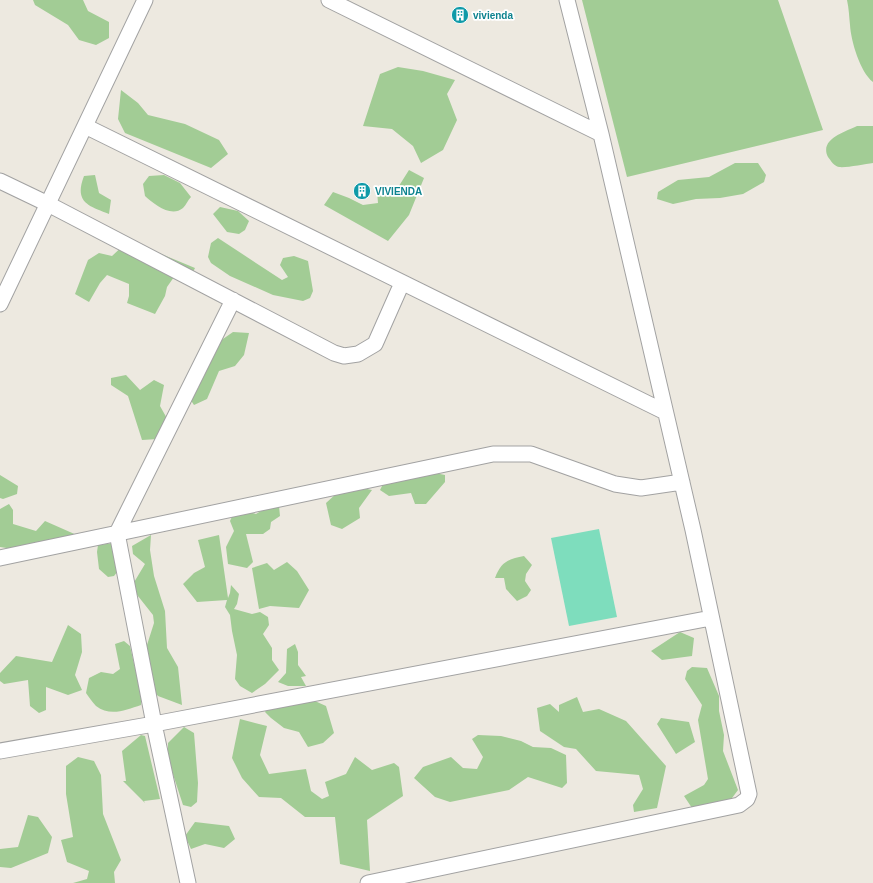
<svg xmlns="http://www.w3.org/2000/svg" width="873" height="883" font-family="Arial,sans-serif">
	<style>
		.forest { fill: #a2cc95 }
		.pitch { fill: #7eddbd }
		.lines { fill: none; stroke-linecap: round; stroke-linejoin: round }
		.street-casing { stroke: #a2a2a2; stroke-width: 17 }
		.street { stroke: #fff; stroke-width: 15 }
		.labels { text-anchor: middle; stroke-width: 3.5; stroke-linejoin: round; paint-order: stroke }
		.culture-label { font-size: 10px; font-weight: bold; fill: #0d838f; stroke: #fff; text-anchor: start }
	</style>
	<rect width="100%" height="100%" fill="#ede9e0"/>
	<path class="forest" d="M33,0H83L88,11L109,22V38L96,45L79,40L68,25L35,5Z
		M582,0H778L823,130L627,177Z
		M847,0H873V82C860,72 851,41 850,25C849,16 849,9 847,0Z
		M398,67L423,71L455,80L447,94L457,120L443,150L421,163L413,146L392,129L363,126L380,74Z
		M121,90L138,103L148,115L185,124L219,140L228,154L211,168L125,133L118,119Z
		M857,126H873V163C865,164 846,168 839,167C834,166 831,161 828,157C819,139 845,132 857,126Z
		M735,163H758L766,175L764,182L743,194L720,198L696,199L673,204L657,199L658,192L678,180L709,177Z
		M409,170L424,178L409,215L388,241L324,205L333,192L349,198L363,205L378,203L377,191L397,189Z
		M95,175L99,193L111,200L109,214C88,206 74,202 84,176Z
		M164,175L180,183L191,197C188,200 186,205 183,208C171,218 154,204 145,196L143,184L149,176Z
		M220,207L238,211L249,221L245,230L239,234L227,232L213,214Z
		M218,238L282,280L288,277L280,265L283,258L294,256L308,261L313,291L310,298L303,301L273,295L230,276L211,263L208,257L211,243Z
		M127,242L142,246L195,268L188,282L174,277L167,287L165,296L155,314L127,303L129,296V284L107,275L100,283L89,302L75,294L88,260L99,253L112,256Z
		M233,332L249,333L244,355L235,366L219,371L207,399L194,405L190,399L199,387L195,373L210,348Z
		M126,375L140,390L154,380L164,385L160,406L169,422L158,439L142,440L128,396L111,385V378Z
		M420,470L445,475V482L426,504H415L411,493L389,496L380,490L385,480Z
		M0,475L18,486L17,494L3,499L0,498Z
		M358,487L372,490L359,508L360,518L342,529L331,525L326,503L337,493Z
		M9,504L13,510V524L36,531L45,521L79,536L20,550L0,547V509Z
		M269,506H279L280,516L271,522L270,529L263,534H246L253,562L247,568L228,564L226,547L234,531L230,521L236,508L256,514Z
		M151,535L150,550L154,576L165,611L167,648L178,667L182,705L158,696L148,684L147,645L154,623L153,615L134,591L133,584L145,564L133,554L132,546Z
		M219,535L228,598L230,593L231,585L239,594L237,604L234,609L252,614L260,612L268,617L269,625L263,634L272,648V660L279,670L265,684L252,693L240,686L235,679L237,655L232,631L230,615L225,607L227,600L197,602L183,584L194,573L205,567L198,540Z
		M114,543L118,571L114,576L108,577L99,569L97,552L98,545Z
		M524,556L532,565L526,574L525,581L531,590L527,596L517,601L506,589L504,578H495C501,562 508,559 524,556Z
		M287,562L297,571L309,590L299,608L270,606L259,609L252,568L267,563L274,570Z
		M68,625L81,634L82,652L75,675L82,690L68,695L46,687V710L39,713L30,706L28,680L4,684L0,681V673L16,656L52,662Z
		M680,632L694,638L692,656L662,660L651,651Z
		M124,641L130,646L141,694V705C126,710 110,717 96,706C92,702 89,697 86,693L89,678L101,672L113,674L120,669L115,644Z
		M295,644L298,652V665L306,676L301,677L306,686H288L278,682L286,673L287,649Z
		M692,667L707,668L719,696V711L724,735L723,751L738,790L729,802L692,808L684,796L704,785L708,779L698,720L702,705L685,679L687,671Z
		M306,697L326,706L334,733L323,743L308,747L299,732L284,728L271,718L265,712L269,705Z
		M577,697L583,712L599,709L626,721L666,766L657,808L634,812L633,805L643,789L639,775L596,771L576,749L564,747L540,731L537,708L550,704L559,712V705Z
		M661,718L689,722L695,742L676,754L657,724Z
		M240,719L267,726L260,755L269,774L306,769L311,791L322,799L329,796L325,782L346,774L355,757L372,770L394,763L399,767L403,796L367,820L370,871L340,864L335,817H305L281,798L259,797L242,778L232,758Z
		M184,727L194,733L198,783L197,802L191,807L183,805L168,759V743Z
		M141,735L145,736L160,799L144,801L145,803L123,781H126L122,751Z
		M478,735L501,736L521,741L533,747L551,748L566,755L567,783L562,788L528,777L509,790L450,802L435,797L414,778L423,767L451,757L463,768L477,769L483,757L472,739Z
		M78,757L94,761L101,775L103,814L121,860L114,872L115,883H73L87,879L89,871L67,862L61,840L73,837L66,794V766Z
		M28,815L38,817L52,837L48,853L11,868L0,867V849L18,847Z
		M195,822L229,826L235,839L224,848L205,844L191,849L185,836Z"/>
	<path class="pitch" d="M599,529L617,617L569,626L551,538Z"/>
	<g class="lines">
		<defs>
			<path id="street" d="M329,0L601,134
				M85,126L665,412
				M0,181L48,204L334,353L344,356L358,354L375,344L402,283
				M0,304L145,0
				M0,558L493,454H531L615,484L641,488L682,482
				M0,751L154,724L711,618
				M188,883L154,724L117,533L233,300
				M368,883L739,805L747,799L749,794L693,530L601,134L567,0"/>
		</defs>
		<use href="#street" class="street-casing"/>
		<use href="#street" class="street"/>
	</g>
	<defs>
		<symbol id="building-disc" viewBox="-11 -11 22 22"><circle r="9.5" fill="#0f9aa8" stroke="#fff"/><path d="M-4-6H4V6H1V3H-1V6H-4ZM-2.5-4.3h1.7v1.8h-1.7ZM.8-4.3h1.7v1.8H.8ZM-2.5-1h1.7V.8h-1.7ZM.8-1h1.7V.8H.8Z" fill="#fff"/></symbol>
	</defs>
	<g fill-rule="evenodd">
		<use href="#building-disc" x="450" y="5" width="20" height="20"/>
		<use href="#building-disc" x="352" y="181" width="20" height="20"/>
	</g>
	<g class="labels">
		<g class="culture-label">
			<text x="473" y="19">vivienda</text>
			<text x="375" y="195">VIVIENDA</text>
		</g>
	</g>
</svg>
